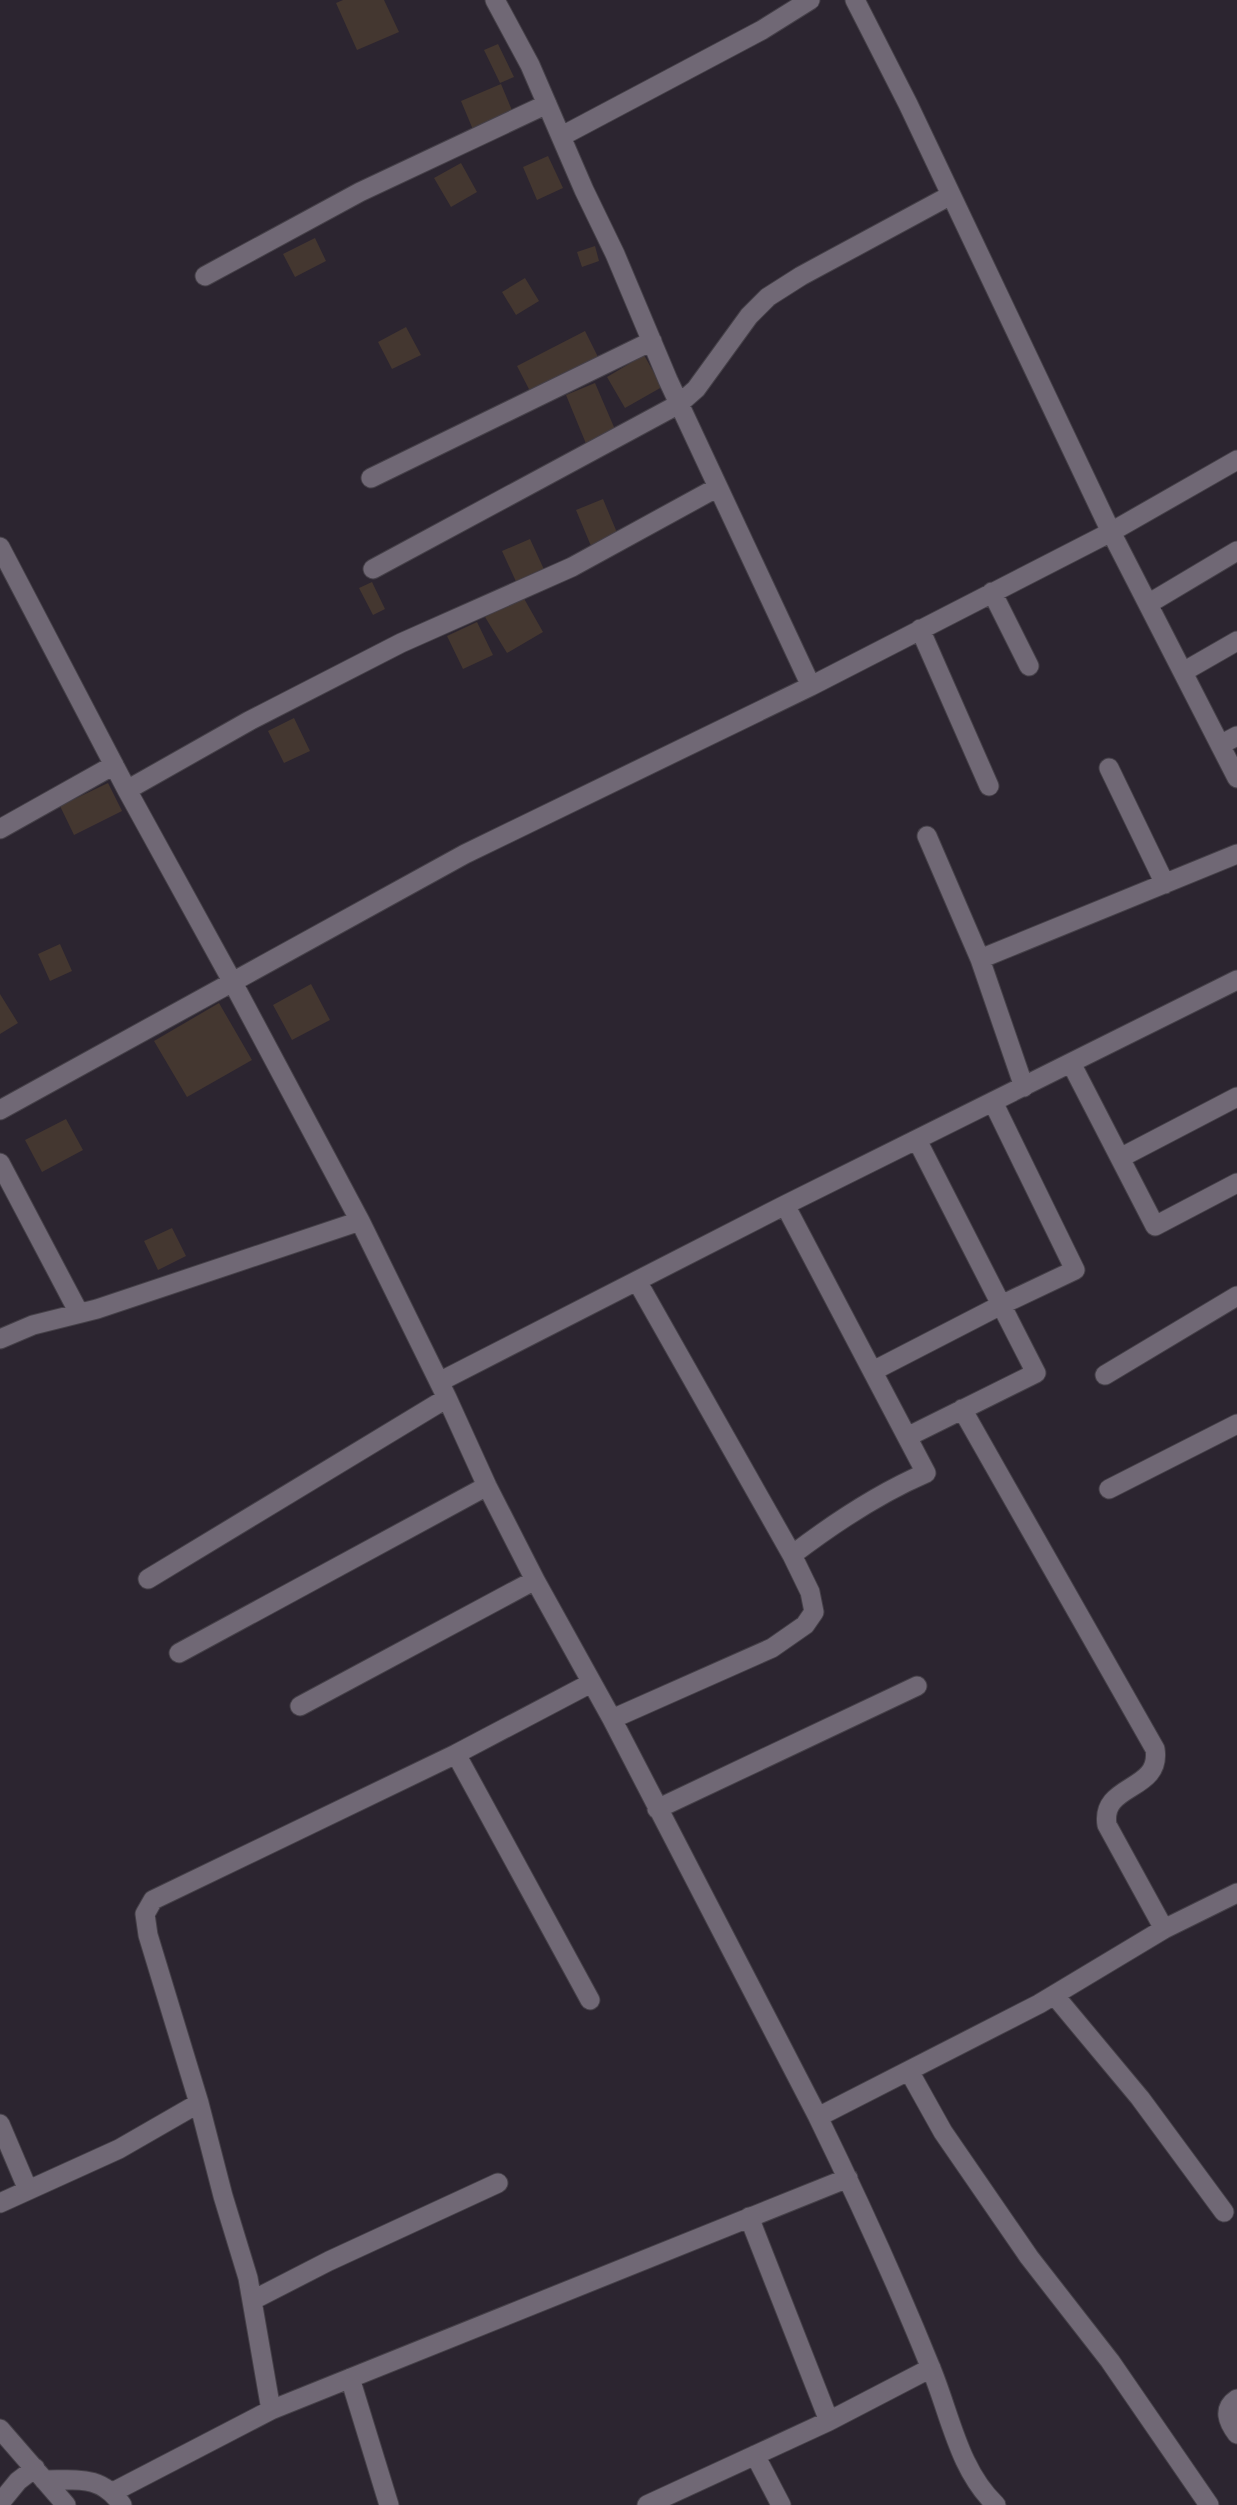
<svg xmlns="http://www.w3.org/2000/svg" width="1237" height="2505" font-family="Cabin,sans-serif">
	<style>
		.building { fill: #443730 }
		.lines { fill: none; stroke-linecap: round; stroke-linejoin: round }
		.minor-casing { stroke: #454048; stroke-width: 21 }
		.minor { stroke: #706875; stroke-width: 19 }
	</style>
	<rect width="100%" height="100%" fill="#2c2530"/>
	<path class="building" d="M343,0H384L399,32L357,50L336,3Z
		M498,44L514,77L500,83L484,50Z
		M501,84L514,115L474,132L461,101Z
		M548,156L563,188L537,200L523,167Z
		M461,163L477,192L451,207L434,178Z
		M315,238L326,261L295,277L283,254Z
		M595,246L599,261L582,267L577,252Z
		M525,278L539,301L516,315L502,292Z
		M406,327L421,355L392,369L378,342Z
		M585,331L600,361L532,395L517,366Z
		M644,355L662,387L625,408L607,377Z
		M595,383L617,434L587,446L566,395Z
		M603,499L618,535L591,546L576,510Z
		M530,539L547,576L519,588L502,551Z
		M372,582L385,609L373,615L359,588Z
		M522,595L543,632L507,653L485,617Z
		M477,622L493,655L463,669L447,636Z
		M294,718L310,751L284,763L268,731Z
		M108,783L122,811L74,835L60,806Z
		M60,944L72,971L50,981L38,954Z
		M311,984L330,1020L292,1040L273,1005Z
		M0,994L18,1023L0,1034Z
		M219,1003L252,1060L187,1097L154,1041Z
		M66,1119L83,1150L42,1172L25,1140Z
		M172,1228L186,1256L158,1270L144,1241Z"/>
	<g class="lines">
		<defs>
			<path id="minor" d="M495,0L530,65L584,190L615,254L668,380L811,686
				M855,0L908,104L1111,532L1237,778
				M562,136L762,30L810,0
				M205,276L360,192L547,104
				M371,478L652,341
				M0,547L127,790L232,981L360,1221L447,1398L487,1486L535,1580L612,1719L818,2117C858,2199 896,2282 930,2366C950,2413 958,2469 996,2505
				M373,569L679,404L696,389L749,316L768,297L801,276L951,195
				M992,592L1029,666
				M1148,604L1237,551
				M920,629L989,786
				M1183,672L1237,641
				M1220,745L1237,736
				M1109,768L1165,884
				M127,790L249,721L401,643L572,567L718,487
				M0,829L114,765
				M927,836L980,959L1024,1087
				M980,959L1237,854
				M1071,1063L1155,1226L1237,1183
				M0,1110L465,854L811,686L1111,532L1237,460
				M1120,1158L1237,1097
				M0,1163L79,1313
				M785,1205L926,1473C877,1494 834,1523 792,1555
				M0,1339L33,1325L97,1309L360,1221
				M873,1371L1001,1305L1075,1270L993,1102
				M1105,1375L1237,1296
				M439,1382L785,1205L1237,980
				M962,1409L1155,1749C1162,1792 1100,1783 1107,1825L1164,1929
				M907,1437L1036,1373L917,1140
				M1109,1489L1237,1424
				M148,1579L447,1398
				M179,1653L487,1486
				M300,1706L535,1580
				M612,1719L772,1648L805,1625L814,1612L810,1592L792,1555L637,1281
				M456,1754L590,2000
				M657,1809L917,1686
				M1055,1996L1140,2098L1224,2212
				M909,2071L943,2132L1029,2257L1110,2361L1209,2505
				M818,2117L1039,2004L1164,1929L1237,1893
				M0,2124L28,2190
				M0,2203L119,2149L199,2103
				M749,2217L829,2421
				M253,2300L329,2261L498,2183
				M350,2378L389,2505
				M1237,2399C1222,2409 1228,2422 1237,2434
				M271,2410L248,2278L223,2196L199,2103L148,1935L145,1914L153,1900L456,1754L591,1683
				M0,2429L66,2505
				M755,2455L781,2505
				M44,2480C78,2480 101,2475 122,2505
				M113,2492L271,2410L848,2178
				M0,2503L18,2481L35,2468
				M647,2505L829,2421L931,2368"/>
		</defs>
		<use href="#minor" class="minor-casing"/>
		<use href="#minor" class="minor"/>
	</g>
</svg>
